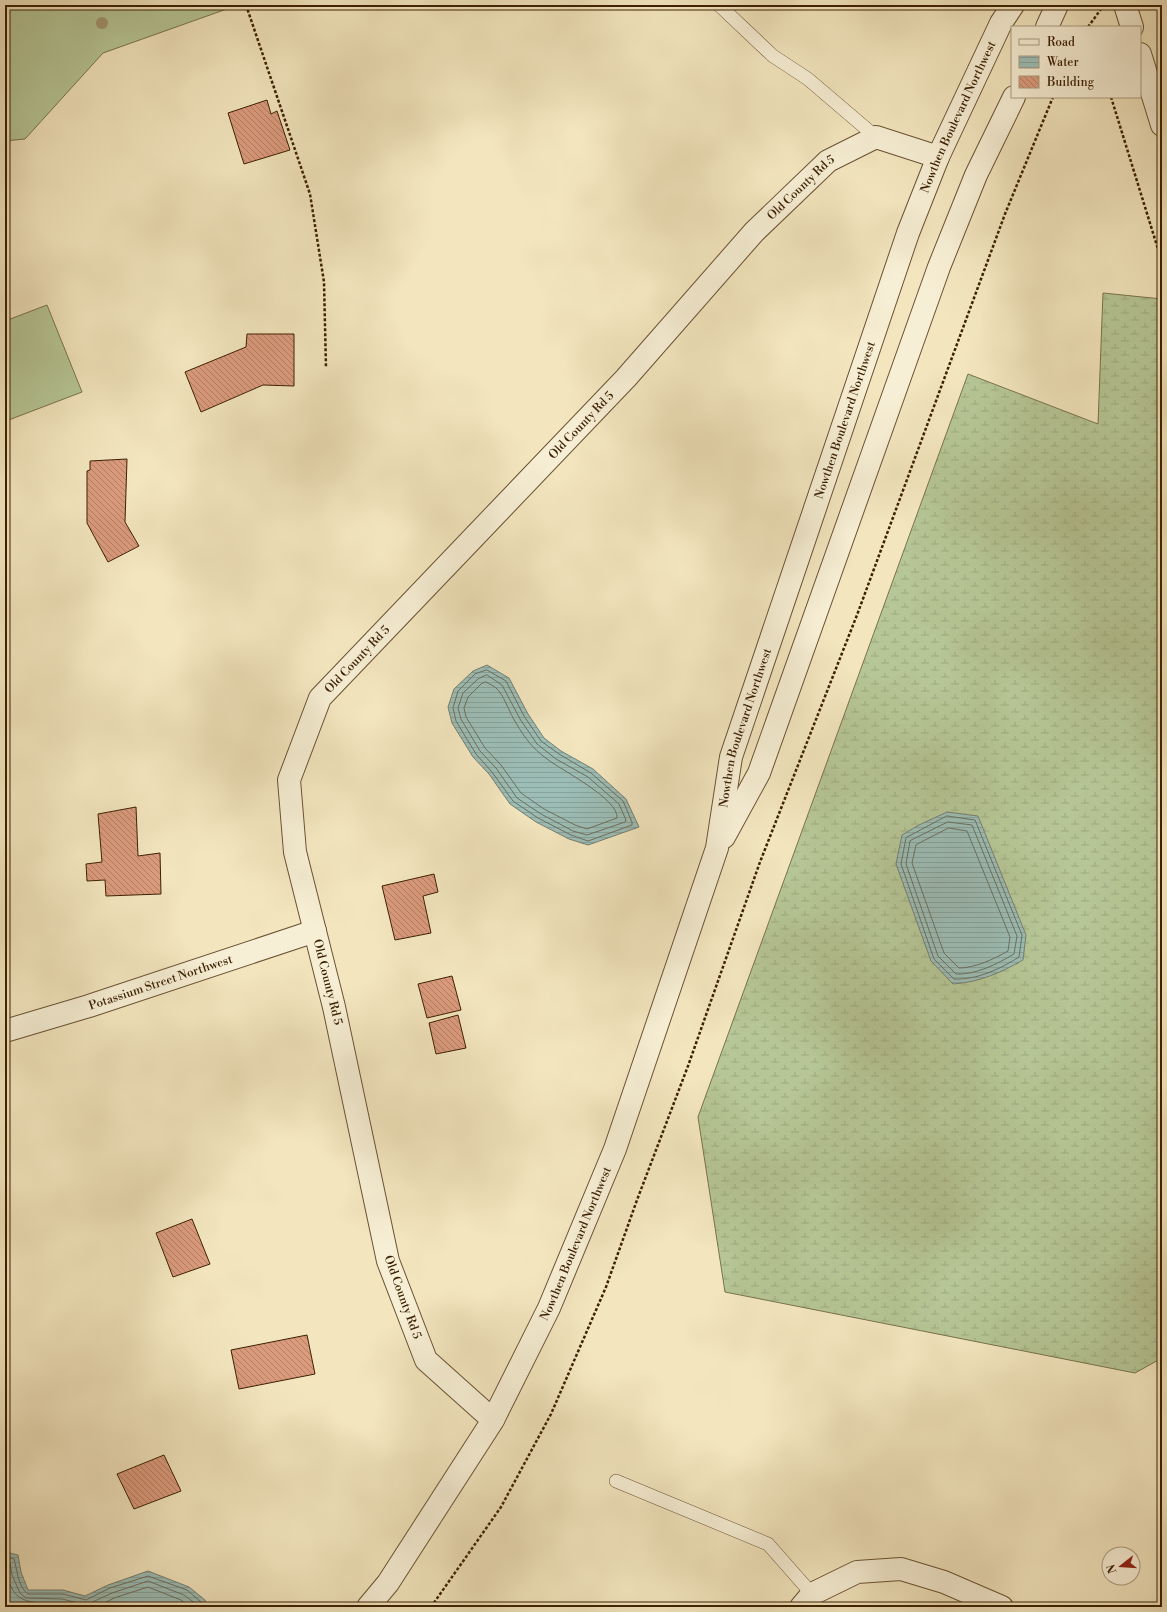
<svg xmlns="http://www.w3.org/2000/svg" width="1167" height="1612" font-family="'Libre Bodoni',serif">
	<style>
		.grass { fill: #b6c696; stroke: #79734c }
		.wetland { fill: url(#wetland-marsh); stroke: #79734c }
		.water { fill: url(#water-rules); stroke: #767f6f }
		.lines { fill: none; stroke-linecap: round; stroke-linejoin: round }
		.shore { stroke: #6c6f5d; stroke-width: 1 }
		.building { fill: url(#building-back-hatch); stroke: #3c2003 }
		.service-casing { stroke: #6a5232; stroke-width: 14 }
		.minor-casing { stroke: #6a5232; stroke-width: 24 }
		.tertiary-casing { stroke: #6a5232; stroke-width: 24 }
		.path { stroke: #3c2003; stroke-width: 2.5; stroke-dasharray: 3 2; stroke-linecap: butt }
		.service { stroke: #f7efd5; stroke-width: 13 }
		.minor { stroke: #f7efd5; stroke-width: 22 }
		.tertiary { stroke: #f7efd5; stroke-width: 22 }
		.tree { fill: #a39570 }
		.labels { text-anchor: middle; stroke-width: 3; stroke-linejoin: round; paint-order: stroke }
		.street-label { font-size: 12px; fill: #3c2003; stroke: #f7efd5 }
	</style>
	<defs>
		<pattern id="wetland-marsh" width="20" height="14" patternUnits="userSpaceOnUse"><rect width="20" height="14" fill="#b6c696"/><path d="M1 5h8M5 5V1M11 12h8M15 12V8" fill="none" stroke="#9daa80"/></pattern>
		<pattern id="water-rules" width="6" height="5" patternUnits="userSpaceOnUse"><rect width="6" height="5" fill="#9cbeb7"/><path d="M0 2.5h6" fill="none" stroke="#87a39c"/></pattern>
		<pattern id="building-back-hatch" width="6" height="6" patternUnits="userSpaceOnUse"><rect width="6" height="6" fill="#db9b7d"/><path d="M-1 5l2 2M0 0l6 6M5-1l2 2" fill="none" stroke="#b37e64"/></pattern>
	</defs>
	<rect width="100%" height="100%" fill="#f3e6bf"/>
	<filter id="stains"><feTurbulence type="fractalNoise" baseFrequency=".005" numOctaves="4"/><feColorMatrix values="0 0 0 0 .2 0 0 0 0 .09 0 0 0 0 .02 0 0 0 .5 -.17"/></filter>
	<radialGradient id="worn" r=".72"><stop offset=".6" stop-color="#630" stop-opacity="0"/><stop offset="1" stop-color="#630" stop-opacity=".3"/></radialGradient>
	<path class="grass" d="M5,5H238L103,53L25,139L5,141Z
		M47,305L82,392L6,421L5,420V321Z"/>
	<path class="wetland" d="M1103,293L1162,299V1358L1135,1373L725,1292L698,1117L968,374L1098,424Z"/>
	<path class="water" d="M487,665L509,678L528,714L544,738L561,751L593,769L626,799L639,827L588,845L569,839L536,822L510,804L489,774L473,757L452,723L448,707L454,689L473,671Z
		M947,812L978,816L1026,935L1023,960C1000,973 980,982 953,984L931,961L896,864L902,835L919,825Z
		M5,1552L18,1555L21,1572L28,1590H63L85,1596L108,1585L148,1571L189,1587L205,1600L206,1607H5Z"/>
	<g class="lines">
		<path class="shore" d="M487,670L506,681L524,716L541,741L559,754L591,773L623,801L632,822V825L588,841L571,835L538,818L513,801L492,772L476,754L456,721L453,708L458,691L475,674Z
			M487,675L502,685L520,719L537,744L556,759L588,777L619,804L626,820L625,822L587,835L573,831L541,814L517,798L496,768L480,751L461,719L458,708L463,693L478,679Z
			M486,682C489,684 494,686 496,688C503,693 510,714 516,723C525,738 532,748 547,759C561,770 619,799 617,818L587,829L575,825L544,809L521,793L501,765L485,748L466,717L464,708L468,697L481,684Z
			M947,816L975,820L1022,935L1019,957C1000,969 977,980 954,979L934,959L901,864L906,838Z
			M948,822L972,825L1017,936L1014,954C997,964 976,975 956,974L938,956L906,864L910,841Z
			M949,828L967,831L1010,937L1008,951C994,959 975,968 959,968L944,953L912,863L916,845Z
			M5,1556L14,1559C17,1569 18,1587 28,1594H63L86,1600L110,1588L148,1576L187,1590L201,1602L202,1607
			M5,1561L10,1563L12,1575L20,1593L26,1598L62,1599L86,1605L112,1593L148,1581L184,1595L196,1604V1607
			M5,1568C14,1612 32,1598 68,1607
			M97,1607L114,1598L148,1587L181,1600L190,1607"/>
	</g>
	<path class="building" d="M267,100L271,114L277,111L290,150L244,164L228,113Z
		M247,334H294V386L263,385L201,412L185,372L246,347Z
		M127,459L125,522L139,546L108,562L87,523V471L90,470V461Z
		M136,807L138,856L160,853L161,894L106,896L105,880L87,881L86,864L102,862L98,814Z
		M434,874L438,892L423,896L431,933L395,940L382,886Z
		M452,976L461,1010L427,1018L418,984Z
		M458,1015L466,1048L436,1054L429,1023Z
		M192,1219L210,1264L173,1277L156,1233Z
		M307,1335L315,1374L239,1389L231,1350Z
		M164,1455L181,1491L134,1509L117,1474Z"/>
	<g class="lines">
		<defs>
			<path id="service" d="M719,5L773,56L808,79L876,137
				M616,1481L768,1544L812,1594"/>
			<g id="minor">
				<path id="s1" d="M5,1031L89,1006L315,931"/>
				<path id="s2" d="M493,1420L426,1360L388,1261L334,1007L295,852L289,780L320,698L626,378L754,232L828,161L876,137L938,157"/>
				<path d="M801,1607L812,1594L857,1572L901,1569L944,1582L1002,1607"/>
			</g>
			<g id="tertiary">
				<path d="M1125,5L1132,27"/>
				<path d="M1047,27L1057,5"/>
				<path d="M1140,54L1162,125"/>
				<path d="M724,837L759,773L939,267L976,175L1014,97"/>
				<path id="s3" d="M368,1607L388,1583L493,1420L549,1308L615,1149L717,848L731,757L908,233L938,157L1001,23L1013,5"/>
			</g>
		</defs>
		<use href="#service" class="service-casing"/>
		<use href="#minor" class="minor-casing"/>
		<use href="#tertiary" class="tertiary-casing"/>
		<path class="path" d="M246,5L310,194L324,282L326,368
			M1088,27L1101,9
			M1111,97L1162,262
			M431,1607L501,1507L551,1414L606,1287L637,1200L688,1066L760,862L857,615L1005,214L1053,97"/>
		<use href="#service" class="service"/>
		<use href="#minor" class="minor"/>
		<use href="#tertiary" class="tertiary"/>
	</g>
	<circle class="tree" cx="102" cy="23" r="6"/>
	<g class="labels">
		<g class="street-label">
			<text dy="4" stroke="none"><textPath href="#s3" startOffset="1612">Nowthen Boulevard Northwest</textPath></text>
			<text dy="4" stroke="none"><textPath href="#s2" startOffset="1477">Old County Rd 5</textPath></text>
			<text dy="4" stroke="none"><textPath href="#s3" startOffset="1288">Nowthen Boulevard Northwest</textPath></text>
			<text dy="4" stroke="none"><textPath href="#s2" startOffset="1153">Old County Rd 5</textPath></text>
			<text dy="4" stroke="none"><textPath href="#s2" startOffset="829">Old County Rd 5</textPath></text>
			<text dy="4" stroke="none"><textPath href="#s3" startOffset="964">Nowthen Boulevard Northwest</textPath></text>
			<text dy="4" stroke="none"><textPath href="#s1" startOffset="163">Potassium Street Northwest</textPath></text>
			<text transform="translate(328 982) rotate(76)" y="4">Old County Rd 5</text>
			<text dy="4" stroke="none"><textPath href="#s3" startOffset="420">Nowthen Boulevard Northwest</textPath></text>
			<text transform="translate(403 1297) rotate(70)" y="4">Old County Rd 5</text>
		</g>
	</g>
	<rect width="1167" height="1612" fill="none" stroke="#f3e6bf" stroke-width="20"/>
	<rect x="6" y="6" width="1155" height="1600" fill="none" stroke="#3c2003" stroke-width="2"/>
	<rect x="10" y="10" width="1147" height="1592" fill="none" stroke="#3c2003"/>
	<rect x="1011" y="26" width="130" height="72" fill="#f7efd5" stroke="#ac9c81"/>
	<rect x="1019" y="39" width="20" height="6" fill="#f7efd5" stroke="#ac9c81"/>
	<text x="1047" y="46" font-size="12" fill="#3c2003">Road</text>
	<rect x="1019" y="56" width="20" height="12" fill="url(#water-rules)" stroke="#ac9c81"/>
	<text x="1047" y="66" font-size="12" fill="#3c2003">Water</text>
	<rect x="1019" y="76" width="20" height="12" fill="url(#building-back-hatch)" stroke="#ac9c81"/>
	<text x="1047" y="86" font-size="12" fill="#3c2003">Building</text>
	<g transform="translate(1121 1566) rotate(253)"><circle r="19" fill="#f7efd5" stroke="#ac9c81"/>
	<path d="M0-3L7 15L0 10L-7 15Z" fill="#8f2418"/>
	<text y="-6" font-size="11" font-weight="bold" text-anchor="middle" fill="#3c2003">N</text>
	</g>
	<rect width="100%" height="100%" filter="url(#stains)"/>
	<rect width="100%" height="100%" fill="url(#worn)"/>
</svg>
